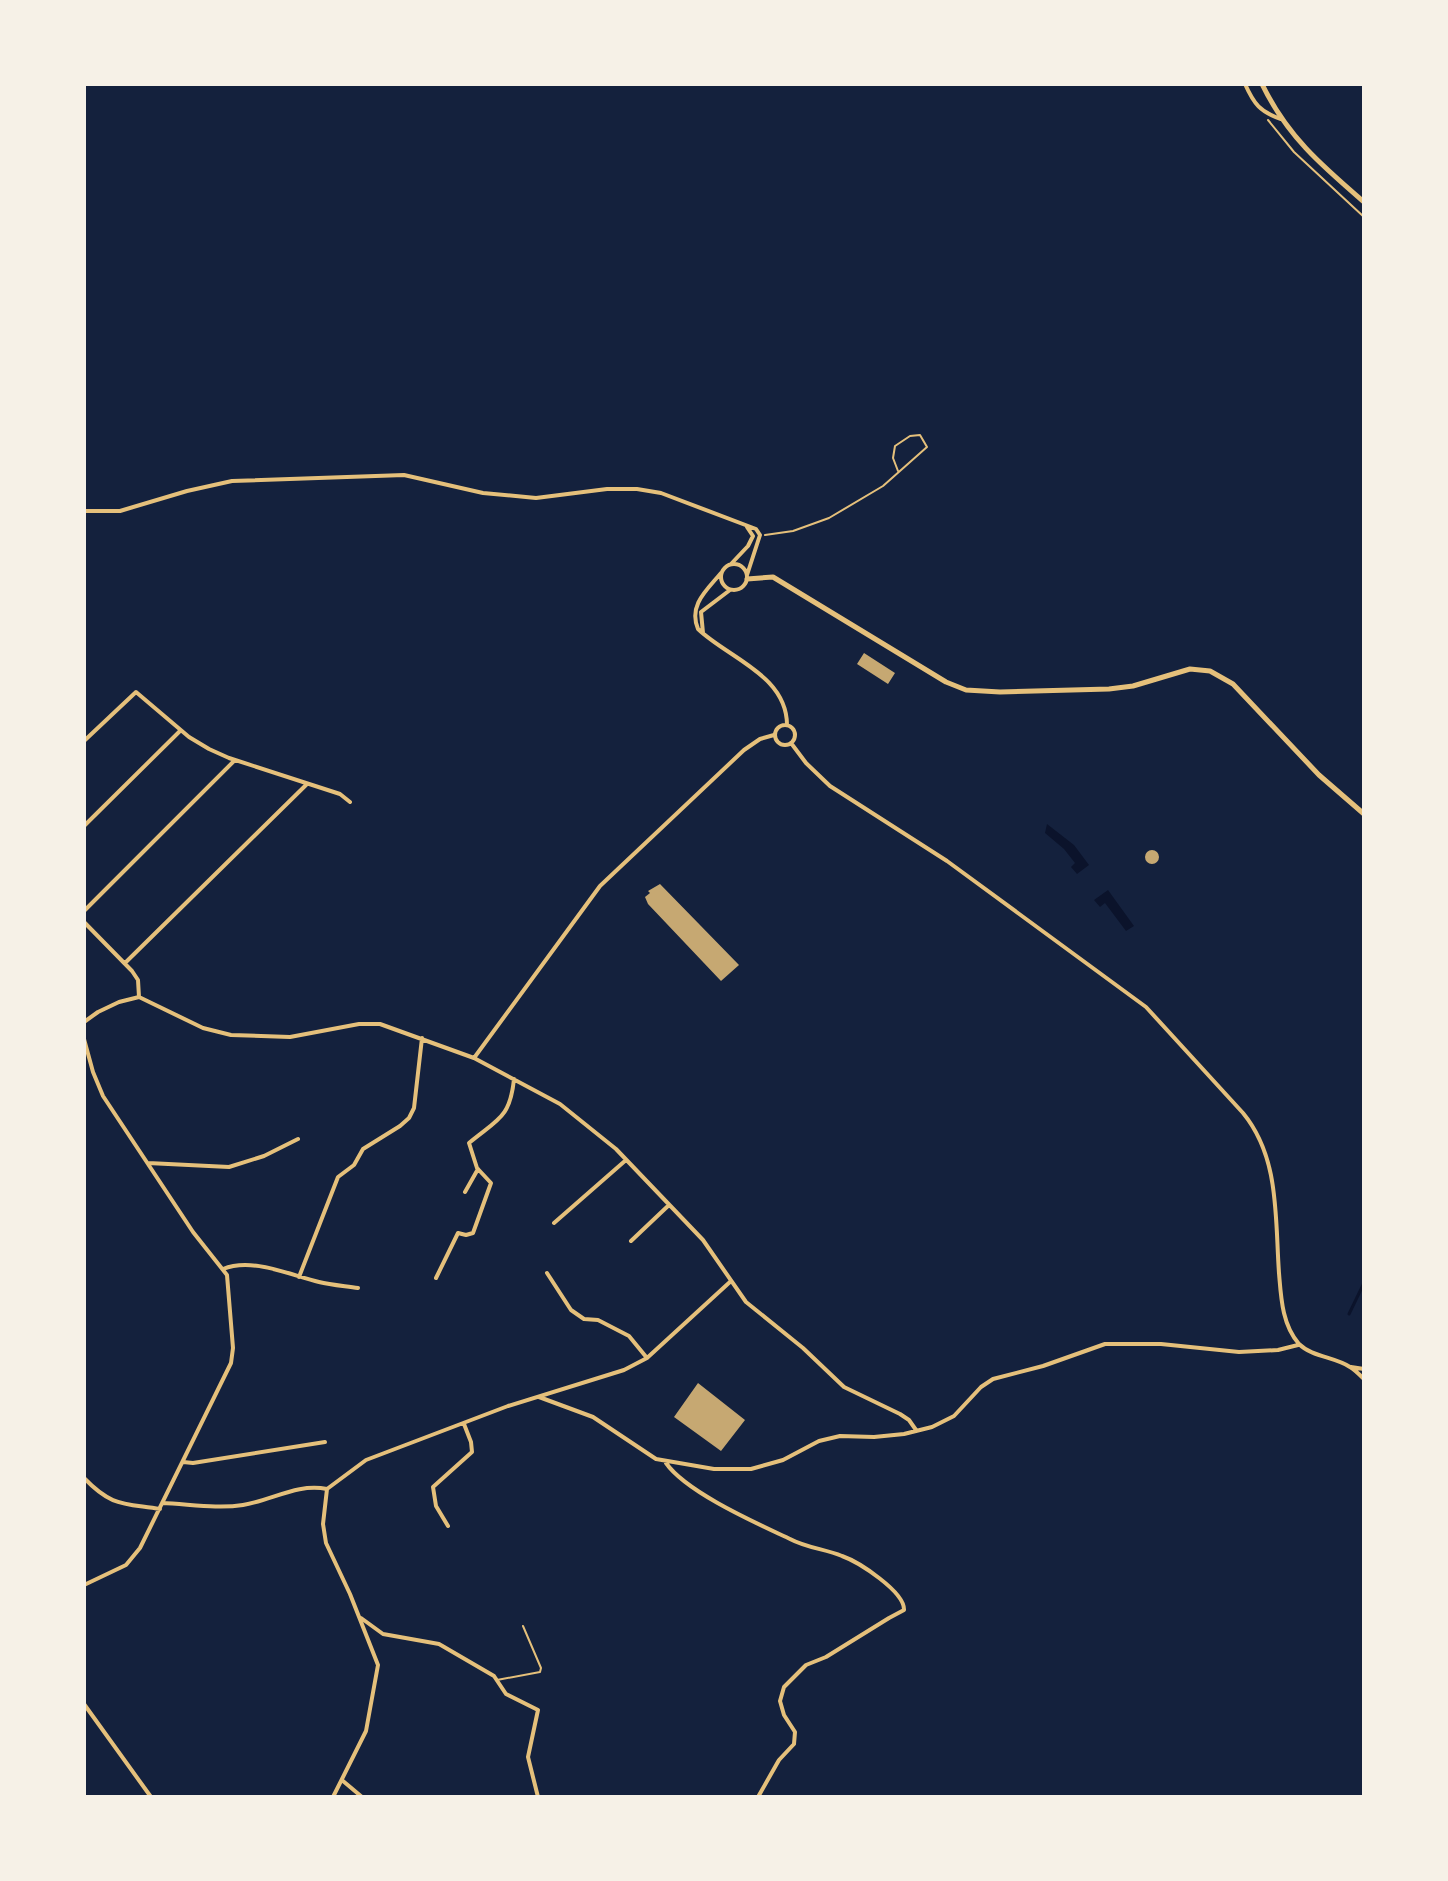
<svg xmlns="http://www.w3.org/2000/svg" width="1448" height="1881" font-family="Inter,sans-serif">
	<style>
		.water { fill: #0b132b }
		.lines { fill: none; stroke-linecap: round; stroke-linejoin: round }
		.stream { stroke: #0b132b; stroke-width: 3 }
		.building { fill: #c6a872 }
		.path { stroke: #e5c07b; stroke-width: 2 }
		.service { stroke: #e5c07b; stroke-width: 2 }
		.minor { stroke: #e5c07b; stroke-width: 4 }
		.tertiary { stroke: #e5c07b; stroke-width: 5 }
	</style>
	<rect width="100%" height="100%" fill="#14213d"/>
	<path class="water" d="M1047,824L1074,845L1089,865L1077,874L1071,867L1075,863L1064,849L1045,833Z
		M1108,890L1134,926L1126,931L1105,903L1100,907L1094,900Z"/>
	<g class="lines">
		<path class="stream" d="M1349,1314L1364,1283"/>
	</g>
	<path class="building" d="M864,653L895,673L888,684L857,664Z
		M1145 857a7 7 0 1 1 14 0a7 7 0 1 1-14 0Z
		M660,884L739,965L721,981L648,904L645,897L650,893L648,891Z
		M698,1383L745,1420L721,1451L674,1417Z"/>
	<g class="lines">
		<path class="path" d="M1268,120L1294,152L1364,217
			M765,535L793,531L829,518L883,486L927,447L920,435L910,436L895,446L893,458L898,471"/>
		<path class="service" d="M497,1680L540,1672L541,1668L523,1626"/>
		<path class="minor" d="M1245,84C1254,104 1260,112 1281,119
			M84,511H120L187,491L232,481L404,475L483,493L536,498L607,489H637L661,493L756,529L760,535L747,575
			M721 577a13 13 0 1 1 26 0a13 13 0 1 1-26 0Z
			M731,564L748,546L753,536L747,527
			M721,573C707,590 688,605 698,629C728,658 787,675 787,725
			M703,633L701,612L730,590
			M775 735a10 10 0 1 1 20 0a10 10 0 1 1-20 0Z
			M84,741L136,692L189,737L209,749L229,758L340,794L350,802
			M791,743L806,763L830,786L947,861L1146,1007L1243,1113C1280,1158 1275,1218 1279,1273C1281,1297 1282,1325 1299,1344C1312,1357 1335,1357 1350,1367C1355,1370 1360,1375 1364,1379
			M84,826L180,731
			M84,911L235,760
			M84,922L132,971L138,980L139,997
			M125,963L306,785
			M84,1022L98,1012L119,1002L139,997L203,1028L231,1035L290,1037L359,1024H380L474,1058L560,1104L616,1149L703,1240L746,1302L803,1348L844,1387L900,1414L909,1420L916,1430
			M84,1039L93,1072L103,1096L193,1232L227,1275L233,1348L231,1363L140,1548L126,1565L84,1585
			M474,1058L600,886L744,750L760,739L774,735
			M148,1163L229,1167L264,1156L298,1139
			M465,1192L478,1169
			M554,1223L626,1160
			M631,1241L669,1205
			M223,1269C252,1257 290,1275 319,1282C331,1285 345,1286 358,1288
			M547,1273L571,1310L584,1319L598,1320L629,1336L647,1358
			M299,1277L338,1177L354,1165L363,1149L400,1126L409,1118L414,1108L422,1038
			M436,1278L458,1233L466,1235L473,1233L491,1183L477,1168L469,1143C498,1119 510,1118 514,1079
			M1351,1367L1364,1369
			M539,1397L593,1417L656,1459L714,1469H751L783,1460L819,1441L840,1436L874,1437L904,1434L932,1427L954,1416L981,1387L993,1379L1043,1366L1105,1344H1161L1239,1352L1278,1350L1298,1345
			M183,1462L193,1463L325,1442
			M666,1463C686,1492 756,1523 790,1539C807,1548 825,1549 842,1556C859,1562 905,1592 904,1610L889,1618L826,1657L806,1665L784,1687L780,1701L784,1715L795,1732L794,1744L779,1760L758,1797
			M84,1478C112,1507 123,1503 160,1509
			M327,1489L366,1460L508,1406L624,1370L647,1358L731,1281
			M327,1489L323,1524L326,1543L350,1594L378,1665L366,1731L333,1797
			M162,1503C189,1504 217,1509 243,1505C273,1500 297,1483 327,1489
			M448,1526L436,1506L433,1487L472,1452L471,1442L464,1424
			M361,1618L383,1634L439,1644L494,1676L506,1694L538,1710L528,1757L538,1797
			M84,1704L151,1797
			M343,1781L362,1797"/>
		<path class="tertiary" d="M1262,84C1287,136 1321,165 1364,202
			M747,579L773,577L946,682L966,690L1000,692L1109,689L1133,686L1190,669L1210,671L1233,684L1319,775L1364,814"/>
	</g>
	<rect width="1448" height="1881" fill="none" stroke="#f6f1e7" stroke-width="172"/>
</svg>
